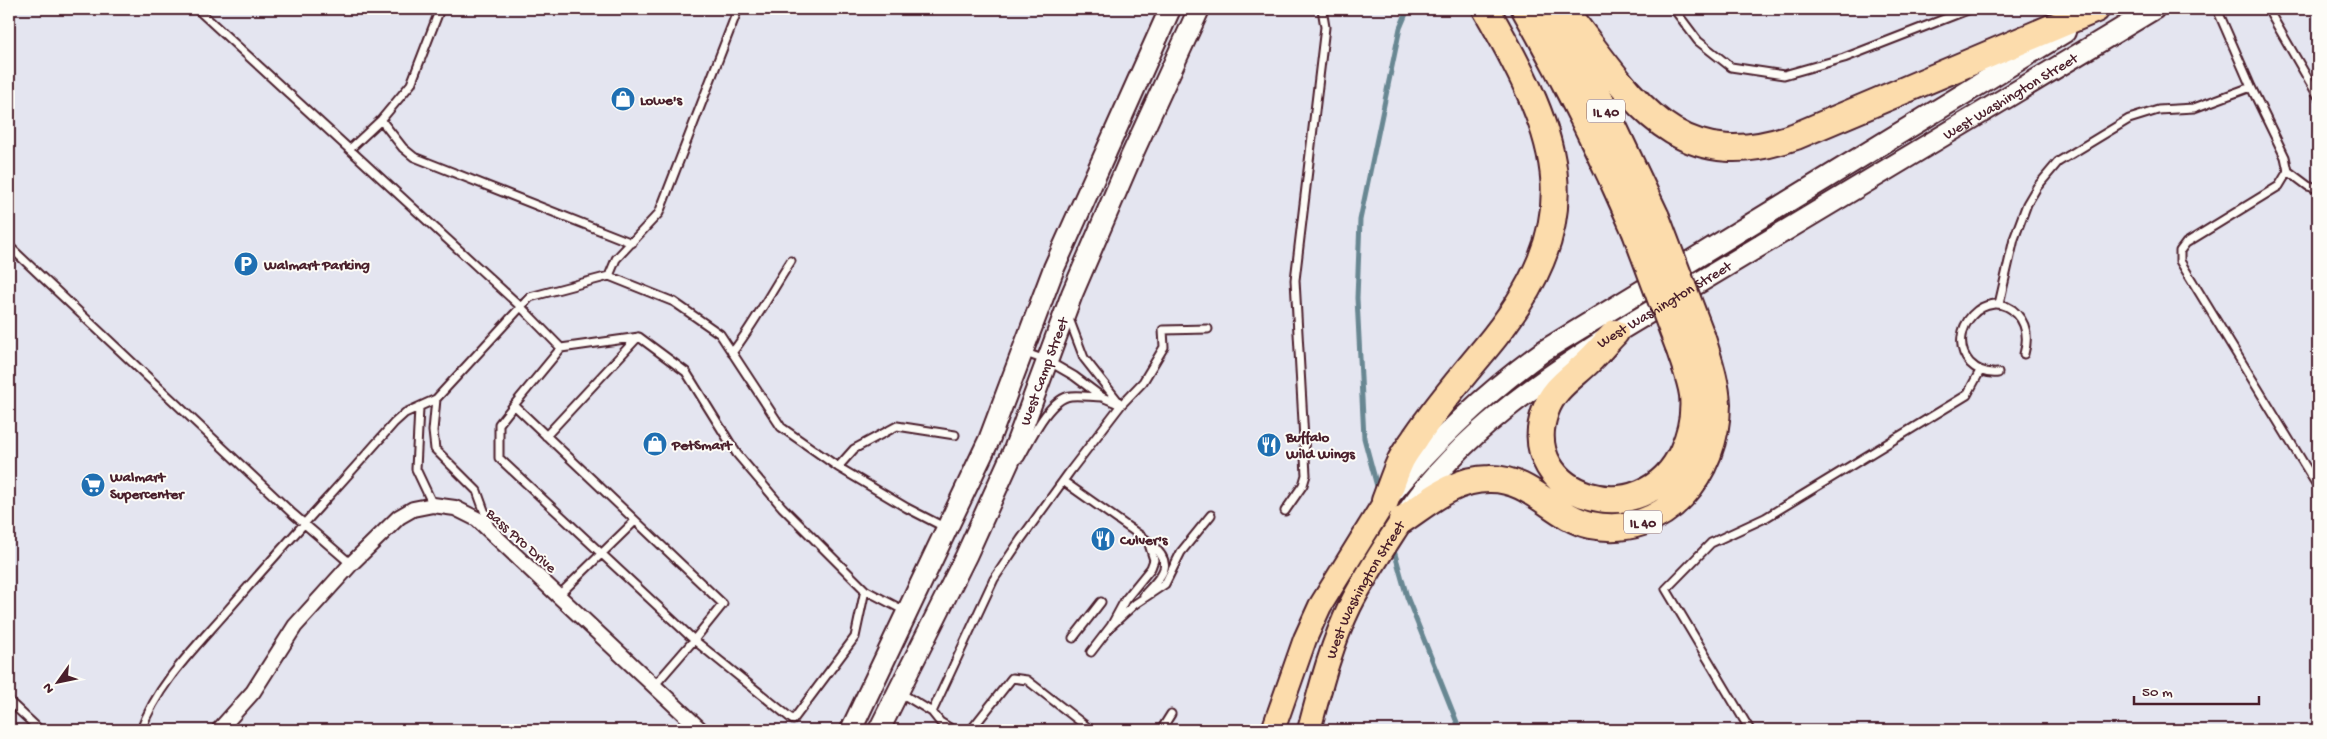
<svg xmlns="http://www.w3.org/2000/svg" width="2327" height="739" font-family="'Gochi Hand',sans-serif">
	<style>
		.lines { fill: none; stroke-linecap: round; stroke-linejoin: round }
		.stream { stroke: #688792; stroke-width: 5 }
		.service-casing { stroke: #4a1f2b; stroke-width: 11 }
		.minor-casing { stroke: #4a1f2b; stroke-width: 18 }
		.secondary-casing { stroke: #4a1f2b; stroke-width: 24 }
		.primary-casing { stroke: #4a1f2b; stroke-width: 26 }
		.motorway-casing { stroke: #4a1f2b; stroke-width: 30 }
		.service { stroke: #fdfcf7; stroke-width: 7 }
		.minor { stroke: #fdfcf7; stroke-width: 14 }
		.secondary { stroke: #fdfcf7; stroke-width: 20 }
		.primary { stroke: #fcdcac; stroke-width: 22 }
		.motorway { stroke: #fcdcac; stroke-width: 26 }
		.motorway-bridge-casing { stroke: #4a1f2b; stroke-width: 30; stroke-linecap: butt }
		.motorway-bridge { stroke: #fcdcac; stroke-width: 26 }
		.labels { text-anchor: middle; stroke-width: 4; stroke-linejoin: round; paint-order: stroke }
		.shield { fill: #fdfcf7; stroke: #806168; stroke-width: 1 }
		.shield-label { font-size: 14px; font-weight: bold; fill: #4a1f2b }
		.street-label { font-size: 15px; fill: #4a1f2b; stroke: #fdfcf7 }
		.poi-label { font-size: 15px; font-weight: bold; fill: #4a1f2b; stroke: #fdfcf7; text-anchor: start }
	</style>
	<rect width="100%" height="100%" fill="#e4e5f0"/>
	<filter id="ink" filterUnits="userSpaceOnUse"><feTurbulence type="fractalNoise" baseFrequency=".02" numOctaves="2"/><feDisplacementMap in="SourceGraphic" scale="10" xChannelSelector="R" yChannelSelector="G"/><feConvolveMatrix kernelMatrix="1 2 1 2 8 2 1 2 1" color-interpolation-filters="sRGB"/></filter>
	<g filter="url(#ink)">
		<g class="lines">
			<path class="stream" d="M1378,490L1364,438L1357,298L1360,220L1400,28L1408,9
				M1393,547L1407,597L1460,730"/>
			<defs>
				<path id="service" d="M197,9L521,307L561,348L639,337L686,372L737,454L782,507L865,590
					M1674,9L1698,41L1731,67L1784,75L1844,58L1970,9
					M2217,9L2251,87L2285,157L2288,171L2279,186L2186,243L2180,251V261L2318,487
					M2275,9L2270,13L2318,96
					M381,120L403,148L414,157L632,243
					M350,149L381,120L411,84L440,9
					M2288,171L2308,186L2318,189
					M9,246L293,514L351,564
					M609,276L674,302L720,334L781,427L838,467L907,508L946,528
					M1999,304L2014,239L2027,204L2037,187L2058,162L2129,119L2158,110L2194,108L2251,87
					M1068,316L1084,358L1121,405
					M1023,352L1048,361L1074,376L1102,397L1121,405
					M732,353C754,324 771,292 791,261
					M1998,373C1987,374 1978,371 1970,363C1943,332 1987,283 2017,314C2028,326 2028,340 2024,354
					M436,399L433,431L435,449L477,491L490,527
					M514,405L723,604L694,640L499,458V424Z
					M514,405L561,348
					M419,408L416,469L433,505
					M546,436L638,337
					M1020,458C1030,441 1049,398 1071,396C1081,395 1092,397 1102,397
					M838,467L854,449L897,426L955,435
					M1063,481L1148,541L1154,560L1151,568L1125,600L1111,626
					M1285,511L1303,485L1306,475L1295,280L1325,27L1322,9
					M1144,595C1162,575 1176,565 1151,544
					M558,596L635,521
					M1073,638L1101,602
					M1091,652L1111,626L1135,604L1165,584L1181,552L1211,515
					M654,686L694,640L793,720L855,637L865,590L905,611
					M899,692L932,712L940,722L953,730
					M9,701L40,730
					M932,712L994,579L1021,539L1071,470L1121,405L1143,382L1164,347L1163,330L1208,329
					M141,730C158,683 195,648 227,611C282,547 339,486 394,423L405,413L436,399L530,297L609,276L616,259L659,213L738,9
					M971,730L1012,678L1027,680L1091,730
					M1161,730L1171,714
					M1750,730L1666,589L1711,543L1765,518L1967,395L1980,371"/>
				<path id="minor" d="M219,730L253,692L295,626L351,564L399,517L413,509L433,505L455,508L477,519L701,730"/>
				<g id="secondary">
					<path d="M1393,492C1438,438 1488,391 1545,350L2065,32"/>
					<path id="s1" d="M1410,508C1462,434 1539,381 1615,333L2154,9"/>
					<path d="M851,730L989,440L1054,268L1170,9"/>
					<path id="s2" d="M879,730L966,556L1014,450L1072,294L1131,157L1199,9"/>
				</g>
				<g id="primary">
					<path d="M1273,730L1305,639L1320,606L1385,501"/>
					<path id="s3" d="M1309,730C1320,689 1331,645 1350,606C1365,576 1384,548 1402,520"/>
				</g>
				<path id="motorway" d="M1525,9C1566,81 1602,154 1635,230
					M1563,9C1630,92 1671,181 1796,136L2096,9
					M1556,22L1604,107L1656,217
					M1615,333C1607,341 1600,350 1592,358C1575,376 1553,387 1545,412C1516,496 1644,538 1683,451C1691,433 1695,415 1693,395C1691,379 1684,363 1679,347
					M1385,501C1390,488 1394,475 1400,462C1404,453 1411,445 1416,437C1437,406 1460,379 1484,350C1592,221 1563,143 1486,9
					M1402,520C1429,502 1454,479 1489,479C1532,478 1553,517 1591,525C1665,540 1717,473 1717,404C1716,381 1708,359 1702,338"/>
			</defs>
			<use href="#service" class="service-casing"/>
			<use href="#minor" class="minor-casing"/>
			<use href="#secondary" class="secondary-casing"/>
			<use href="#primary" class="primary-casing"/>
			<use href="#motorway" class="motorway-casing"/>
			<use href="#service" class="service"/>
			<use href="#minor" class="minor"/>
			<use href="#secondary" class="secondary"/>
			<use href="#primary" class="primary"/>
			<use href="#motorway" class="motorway"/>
			<defs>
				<path id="motorway-bridge" d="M1656,217L1702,338
					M1635,230L1679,347"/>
			</defs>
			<use href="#motorway-bridge" class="motorway-bridge-casing"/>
			<use href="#motorway-bridge" class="motorway-bridge"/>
		</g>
	</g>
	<defs>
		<symbol id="shop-disc" viewBox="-11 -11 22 22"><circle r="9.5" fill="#1f6fb2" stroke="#fdfcf7"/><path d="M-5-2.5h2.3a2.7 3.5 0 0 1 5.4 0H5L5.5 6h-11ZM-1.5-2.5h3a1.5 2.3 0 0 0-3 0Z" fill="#fff"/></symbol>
		<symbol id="parking-disc" viewBox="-11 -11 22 22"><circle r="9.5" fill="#1f6fb2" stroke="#fdfcf7"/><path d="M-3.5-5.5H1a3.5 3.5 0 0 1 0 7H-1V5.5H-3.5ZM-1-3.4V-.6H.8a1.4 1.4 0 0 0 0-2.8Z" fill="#fff"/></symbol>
		<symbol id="restaurant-disc" viewBox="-11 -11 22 22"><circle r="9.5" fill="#1f6fb2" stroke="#fdfcf7"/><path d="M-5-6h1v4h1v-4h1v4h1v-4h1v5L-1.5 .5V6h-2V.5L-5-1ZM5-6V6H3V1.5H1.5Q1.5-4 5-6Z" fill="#fff"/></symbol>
		<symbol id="supermarket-disc" viewBox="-11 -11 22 22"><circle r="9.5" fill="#1f6fb2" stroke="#fdfcf7"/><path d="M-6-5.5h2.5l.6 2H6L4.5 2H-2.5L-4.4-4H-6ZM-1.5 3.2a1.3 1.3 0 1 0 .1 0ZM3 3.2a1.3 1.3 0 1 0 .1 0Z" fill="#fff"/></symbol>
	</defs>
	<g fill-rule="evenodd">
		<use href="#shop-disc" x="609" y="85" width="28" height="28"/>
		<use href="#parking-disc" x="232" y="250" width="28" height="28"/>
		<use href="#shop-disc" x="641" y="430" width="28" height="28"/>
		<use href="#restaurant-disc" x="1255" y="431" width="28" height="28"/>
		<use href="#supermarket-disc" x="79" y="471" width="28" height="28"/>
		<use href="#restaurant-disc" x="1089" y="525" width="28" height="28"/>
	</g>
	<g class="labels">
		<g class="shield">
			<rect x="1587" y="99.5" width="38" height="23" rx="4"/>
			<rect x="1624" y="510.5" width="38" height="23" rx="4"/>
		</g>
		<g class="shield-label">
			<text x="1606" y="116">IL 40</text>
			<text x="1643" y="527">IL 40</text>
		</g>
		<g class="street-label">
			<text dy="5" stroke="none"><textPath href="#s1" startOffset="732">West Washington Street</textPath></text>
			<text dy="5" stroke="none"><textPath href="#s1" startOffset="328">West Washington Street</textPath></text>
			<text dy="5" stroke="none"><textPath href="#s2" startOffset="395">West Camp Street</textPath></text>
			<text transform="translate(522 540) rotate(42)" y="5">Bass Pro Drive</text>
			<text dy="5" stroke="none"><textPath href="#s3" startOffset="152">West Washington Street</textPath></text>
		</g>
		<g class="poi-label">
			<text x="640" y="104">Lowe's</text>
			<text x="264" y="269">Walmart Parking</text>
			<text x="1286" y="441">Buffalo<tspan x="1286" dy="17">Wild Wings</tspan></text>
			<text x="672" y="449">PetSmart</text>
			<text x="110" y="481">Walmart<tspan x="110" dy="17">Supercenter</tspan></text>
			<text x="1120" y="544">Culver's</text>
		</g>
	</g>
	<rect width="2327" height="739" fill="none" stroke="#fdfcf7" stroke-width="30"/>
	<rect x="15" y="15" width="2297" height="709" fill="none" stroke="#4a1f2b" stroke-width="2" filter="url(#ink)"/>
	<g transform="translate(58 682) rotate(237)" stroke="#fdfcf7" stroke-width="4" paint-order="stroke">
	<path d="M0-4L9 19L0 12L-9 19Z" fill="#4a1f2b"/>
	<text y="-8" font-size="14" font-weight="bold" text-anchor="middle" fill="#4a1f2b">N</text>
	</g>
	<path d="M2134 696v8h125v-8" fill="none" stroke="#4a1f2b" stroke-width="2.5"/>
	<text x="2142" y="696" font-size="15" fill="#4a1f2b" stroke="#fdfcf7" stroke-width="4" paint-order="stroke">50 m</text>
</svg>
